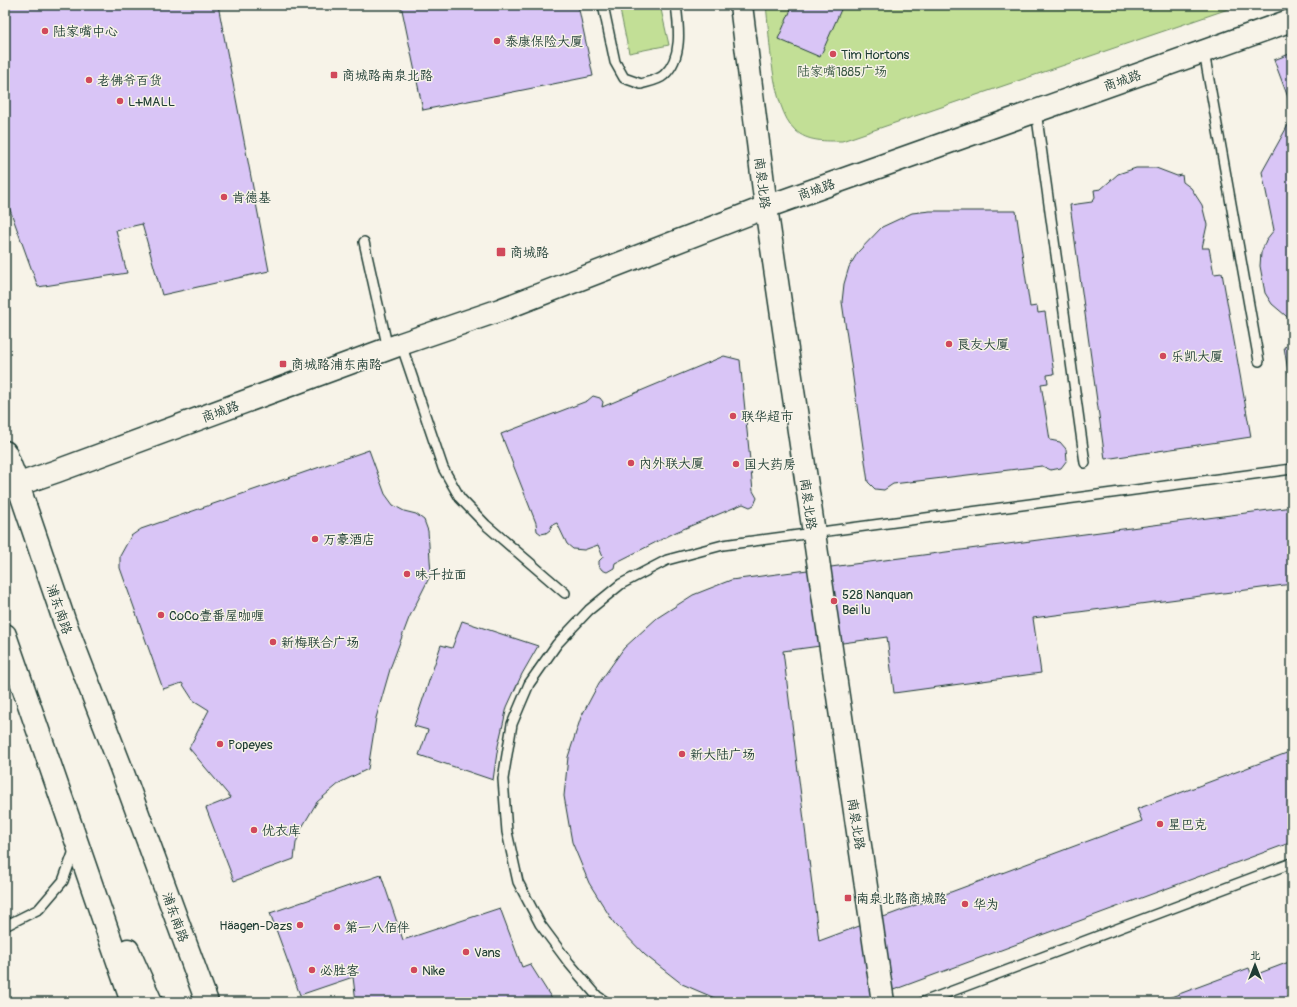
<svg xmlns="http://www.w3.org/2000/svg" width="1297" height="1007" font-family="Pangolin,'LXGW WenKai TC',sans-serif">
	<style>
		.green { fill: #c2df96; stroke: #708e65 }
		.building { fill: #d9c5f6; stroke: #1f3d34 }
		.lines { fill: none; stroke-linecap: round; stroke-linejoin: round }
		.service-casing { stroke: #1f3d34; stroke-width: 12 }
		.tertiary-casing { stroke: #1f3d34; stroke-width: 25 }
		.primary-casing { stroke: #1f3d34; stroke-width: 25 }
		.service { stroke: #f7f3e8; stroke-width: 9 }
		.tertiary { stroke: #f7f3e8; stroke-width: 22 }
		.primary { stroke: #f7f3e8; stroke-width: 22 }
		.poi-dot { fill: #d1495b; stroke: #f7f3e8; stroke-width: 1.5 }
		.labels { text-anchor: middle; stroke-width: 3; stroke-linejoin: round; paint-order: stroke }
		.poi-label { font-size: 13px; fill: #1f3d34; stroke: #f7f3e8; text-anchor: start }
		.park-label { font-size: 13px; fill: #405d48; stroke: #f7f3e8 }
		.street-label { font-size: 13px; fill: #1f3d34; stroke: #f7f3e8 }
	</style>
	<rect width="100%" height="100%" fill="#f7f3e8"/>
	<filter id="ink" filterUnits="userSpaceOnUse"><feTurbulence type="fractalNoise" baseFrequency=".025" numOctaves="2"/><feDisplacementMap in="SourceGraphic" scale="8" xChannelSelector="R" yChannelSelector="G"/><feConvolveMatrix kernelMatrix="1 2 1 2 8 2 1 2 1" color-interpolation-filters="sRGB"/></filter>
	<g filter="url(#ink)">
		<path class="green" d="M619,5H660L669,45L629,53Z
			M766,5H1240L842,141C826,141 807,142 795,130C771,107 770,37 766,5Z"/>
		<path class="building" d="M5,5H218L269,271L162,295L142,224L116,230L127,273L38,287L5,196Z
			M401,5H578L593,76L423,110Z
			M793,5H843L820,57L778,39Z
			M1292,53V108L1274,60Z
			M1292,118V321L1272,304L1265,293L1260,266L1261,253L1266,240L1274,230L1262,172Z
			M1136,168H1156L1177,176L1182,175L1183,182L1191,188L1202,205L1207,225L1202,248H1209L1214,274L1222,273L1251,437L1105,459L1070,205L1092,202L1095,197L1094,190L1101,189L1118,174Z
			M930,211H1016L1030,307L1037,306L1038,313L1045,312L1054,374L1047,375L1048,383L1041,384L1050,440L1060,442L1066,449L1067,460L1061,468L1051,470L1042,466L893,484L884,490L875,489L868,482L842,302L844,284L849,267L858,252L882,227L912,213Z
			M1292,345V395L1284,347Z
			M724,356L740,360L753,491L757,498L754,505L750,507L743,504L676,532L615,563L614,568L607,572L602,570L599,566V561L603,557L598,545L584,550L573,549L567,544L557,523L552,525L550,530L546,533L541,534L537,531L536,523L501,434L587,401L593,396L600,398L603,402L602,407Z
			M369,450L385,494L393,505L404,511L416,514L424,520L428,531L431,574L409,618L391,666L376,718L368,769L341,782L317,802L301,829L296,843L294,859L234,881L206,808L231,798L189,748L209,710L193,700L182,683L163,689L120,568V556L131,536L141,529Z
			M1292,507V584L1033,618L1041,673L894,693L887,637L783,651L819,941L1142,821L1137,809L1292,751V842L861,1002H724L682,984L645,955L614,923L589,883L572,842L564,796L568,757L581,717L599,683L624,648L657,618L693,595L731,580Z
			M462,621L538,646L522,674L507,707L498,746L493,780L419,755L428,730L414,726L441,645L452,648Z
			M381,875L403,940L500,908L522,967L530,964L554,1002H356L353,977L300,995L270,913Z
			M1289,962L1292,971V1002H1164L1163,1000L1249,968L1252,976Z"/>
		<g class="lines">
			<defs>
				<path id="service" d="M603,5L615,62L624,78L641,84C647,82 659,80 664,75C683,58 679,27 676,5
					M1204,52L1259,361
					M1036,111L1085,463
					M364,242L388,349
					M401,344L443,468L460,498L486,525L565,593
					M5,926L39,909L63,881L75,848
					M606,1002L597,996L569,963L540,924L518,882L507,832L503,779L512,724L529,684L557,644L589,610L621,584L667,560L723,545L1292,469
					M923,1002L1292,863"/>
				<path id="tertiary" d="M741,5L766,207L883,1002
					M5,489L57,471L401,344L500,310L766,207L1292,20"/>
				<path id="primary" d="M5,452L18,485L65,623L120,765L207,1002
					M5,635L132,1002
					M128,950L151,1002"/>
			</defs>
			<use href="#service" class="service-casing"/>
			<use href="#tertiary" class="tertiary-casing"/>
			<use href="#primary" class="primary-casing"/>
			<use href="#service" class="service"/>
			<use href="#tertiary" class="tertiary"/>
			<use href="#primary" class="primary"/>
		</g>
	</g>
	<g class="poi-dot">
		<circle cx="45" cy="31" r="4"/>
		<circle cx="497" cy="41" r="4"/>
		<circle cx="833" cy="54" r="4"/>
		<rect x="330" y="71" width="8" height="8" rx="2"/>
		<circle cx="89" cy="80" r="4"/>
		<circle cx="120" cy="101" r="4"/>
		<circle cx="224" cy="197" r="4"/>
		<rect x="496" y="247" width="10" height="10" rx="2"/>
		<circle cx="949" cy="344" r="4"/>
		<circle cx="1163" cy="356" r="4"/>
		<rect x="279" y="360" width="8" height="8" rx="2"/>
		<circle cx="733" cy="416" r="4"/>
		<circle cx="631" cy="463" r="4"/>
		<circle cx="736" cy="464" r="4"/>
		<circle cx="315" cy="539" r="4"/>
		<circle cx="407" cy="574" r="4"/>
		<circle cx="834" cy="601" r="4"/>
		<circle cx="161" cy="615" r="4"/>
		<circle cx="273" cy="642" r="4"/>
		<circle cx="220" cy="744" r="4"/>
		<circle cx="682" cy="754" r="4"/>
		<circle cx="1160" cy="824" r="4"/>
		<circle cx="254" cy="830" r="4"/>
		<rect x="844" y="894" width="8" height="8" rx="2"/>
		<circle cx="965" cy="904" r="4"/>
		<circle cx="300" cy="925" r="4"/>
		<circle cx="337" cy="927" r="4"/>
		<circle cx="466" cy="952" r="4"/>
		<circle cx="312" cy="970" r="4"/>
		<circle cx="414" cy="970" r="4"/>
	</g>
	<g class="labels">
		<g class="poi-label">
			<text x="53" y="36">陆家嘴中心</text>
			<text x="505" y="46">泰康保险大厦</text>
			<text x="841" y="59">Tim Hortons</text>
			<text x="342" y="80">商城路南泉北路</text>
			<text x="97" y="85">老佛爷百货</text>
			<text x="128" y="106">L+MALL</text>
			<text x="232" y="202">肯德基</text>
			<text x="510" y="257">商城路</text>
			<text x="957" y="349">良友大厦</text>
			<text x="1171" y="361">乐凯大厦</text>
			<text x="291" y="369">商城路浦东南路</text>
			<text x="741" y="421">联华超市</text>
			<text x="639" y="468">内外联大厦</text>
			<text x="744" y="469">国大药房</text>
			<text x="323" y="544">万豪酒店</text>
			<text x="415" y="579">味千拉面</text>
			<text x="842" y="599">528 Nanquan<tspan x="842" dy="15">Bei lu</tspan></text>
			<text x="169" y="620">CoCo壹番屋咖喱</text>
			<text x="281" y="647">新梅联合广场</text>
			<text x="228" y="749">Popeyes</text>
			<text x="690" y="759">新大陆广场</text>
			<text x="1168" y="829">星巴克</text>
			<text x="262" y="835">优衣库</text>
			<text x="856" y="903">南泉北路商城路</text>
			<text x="973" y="909">华为</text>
			<text x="292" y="930" text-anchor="end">Häagen-Dazs</text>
			<text x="345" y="932">第一八佰伴</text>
			<text x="474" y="957">Vans</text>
			<text x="320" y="975">必胜客</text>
			<text x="422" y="975">Nike</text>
		</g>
		<g class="park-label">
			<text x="842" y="76">陆家嘴1885广场</text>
		</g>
		<g class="street-label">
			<text transform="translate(1122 80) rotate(-19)" y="5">商城路</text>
			<text transform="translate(763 183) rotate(83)" y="5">南泉北路</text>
			<text transform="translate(816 189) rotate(-20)" y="5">商城路</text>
			<text transform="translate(220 411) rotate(-20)" y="5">商城路</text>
			<text transform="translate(809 504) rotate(82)" y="5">南泉北路</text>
			<text transform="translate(60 609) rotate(71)" y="5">浦东南路</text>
			<text transform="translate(857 824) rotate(81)" y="5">南泉北路</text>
			<text transform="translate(176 917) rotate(70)" y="5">浦东南路</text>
		</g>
	</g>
	<rect width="1297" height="1007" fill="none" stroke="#f7f3e8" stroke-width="20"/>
	<rect x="10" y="10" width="1277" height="987" fill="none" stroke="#1f3d34" stroke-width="1.5" filter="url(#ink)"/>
	<g transform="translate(1255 965)" stroke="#f7f3e8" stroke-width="3" paint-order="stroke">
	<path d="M0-3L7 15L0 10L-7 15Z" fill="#1f3d34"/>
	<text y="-6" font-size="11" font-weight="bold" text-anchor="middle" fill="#1f3d34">北</text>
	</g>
</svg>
